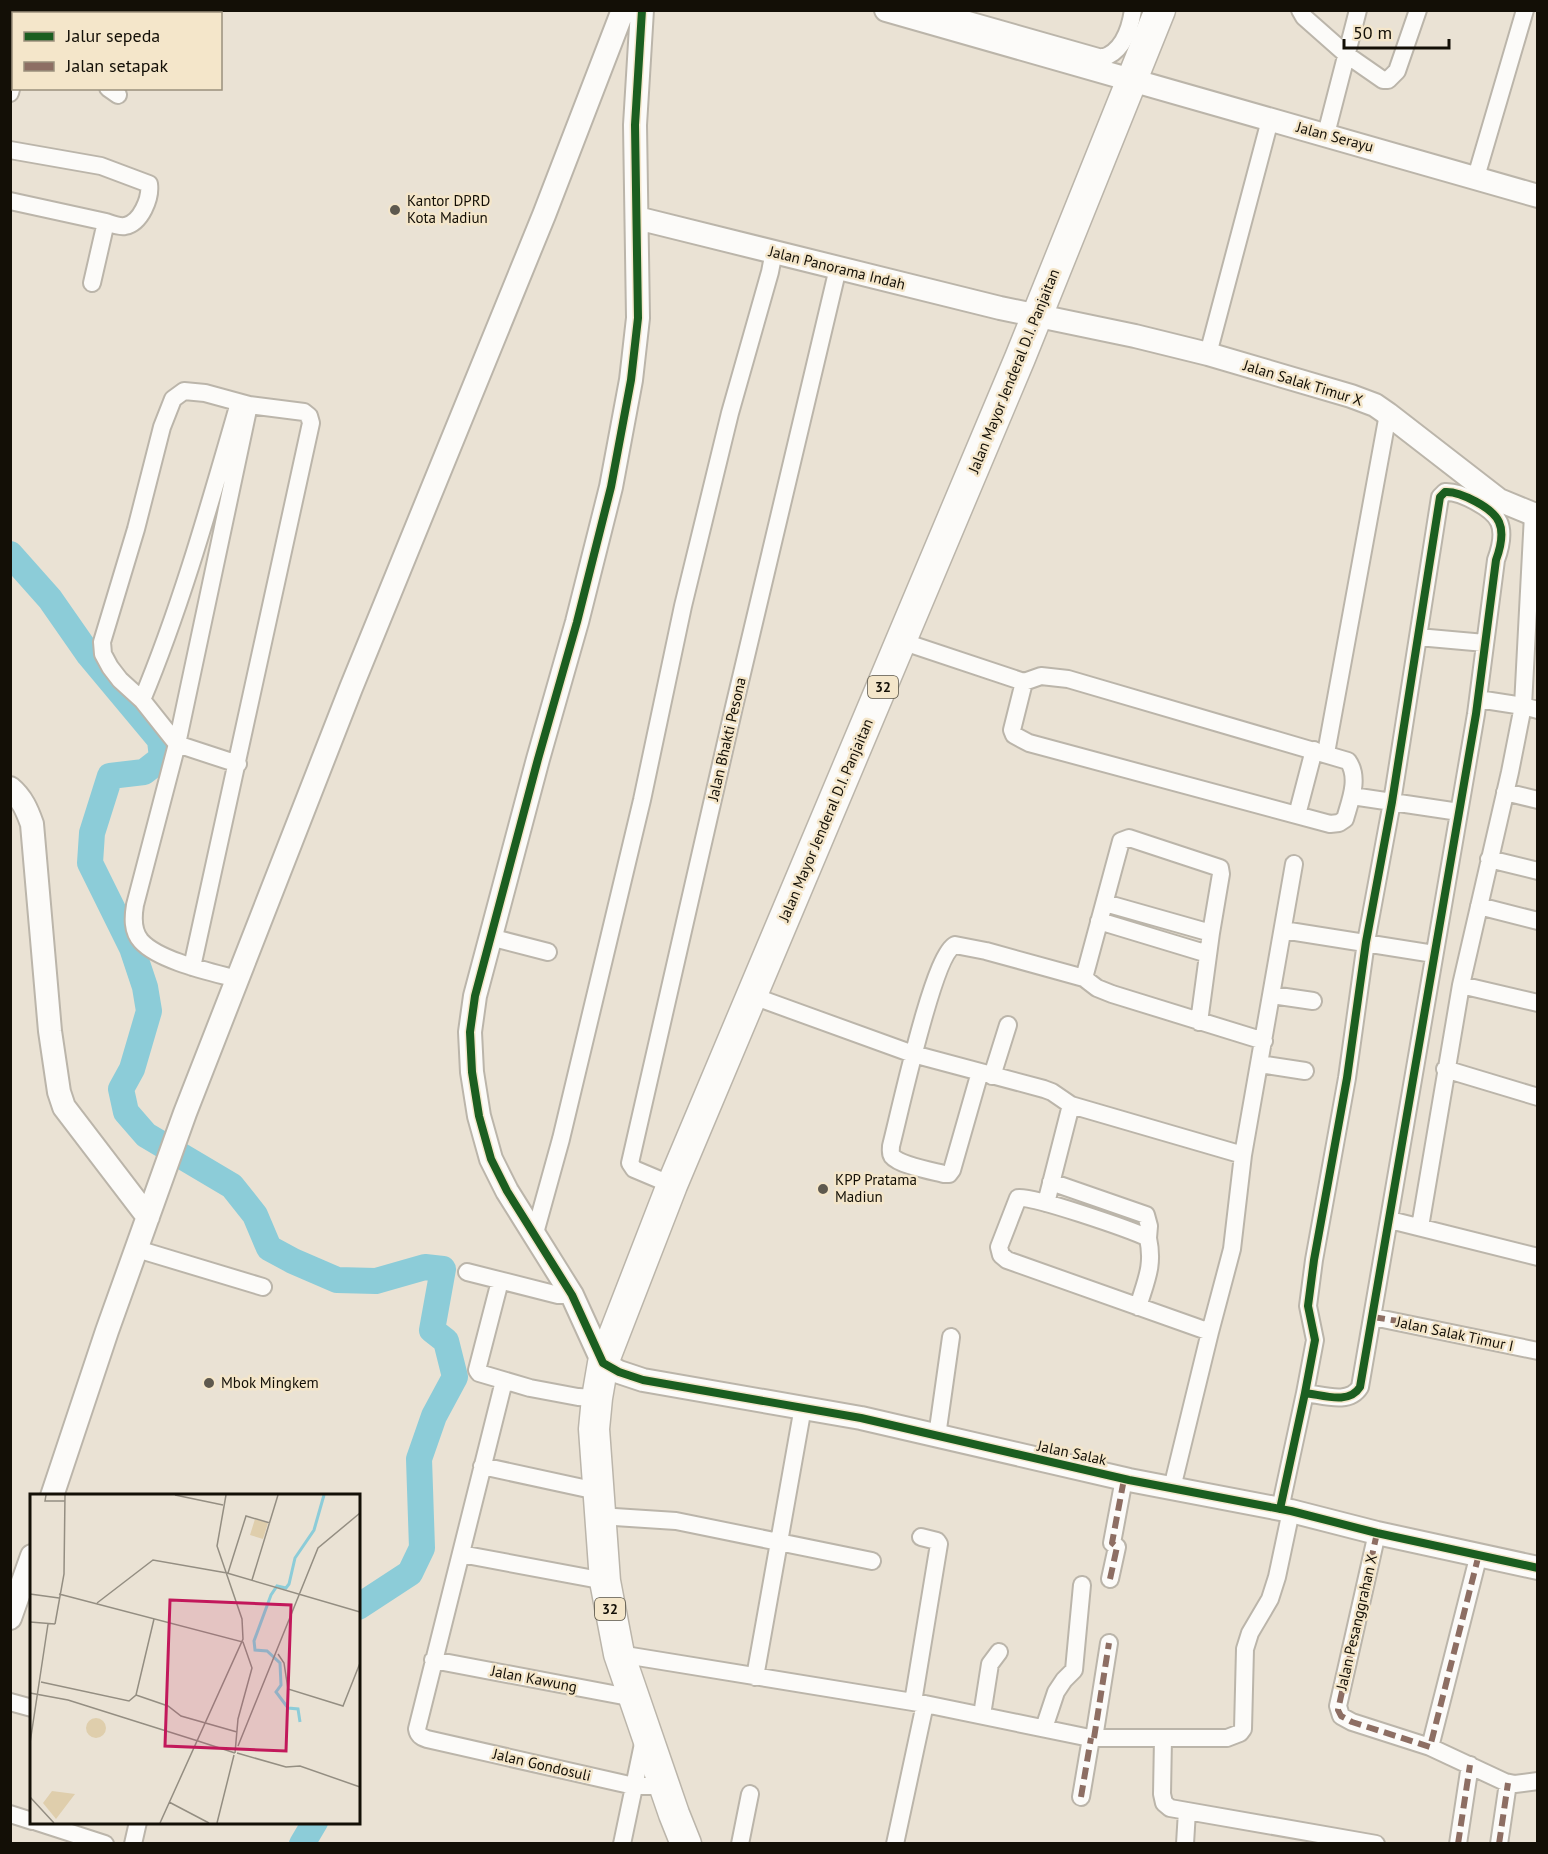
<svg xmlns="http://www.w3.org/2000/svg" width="1548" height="1854" font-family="'PT Sans',sans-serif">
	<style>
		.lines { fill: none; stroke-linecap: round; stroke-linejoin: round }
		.river { stroke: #8cccd8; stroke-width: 26 }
		.street-casing { stroke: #bbb5aa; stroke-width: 20 }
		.secondary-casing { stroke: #bbb5aa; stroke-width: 26 }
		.highway-casing { stroke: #bbb5aa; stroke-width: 33 }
		.street { stroke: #fcfbf9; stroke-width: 16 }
		.secondary { stroke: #fcfbf9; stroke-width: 22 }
		.highway { stroke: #fcfbf9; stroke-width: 30 }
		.quiet { stroke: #8d6e63; stroke-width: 6; stroke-dasharray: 12 6; stroke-linecap: butt }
		.cycleway-casing { stroke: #f4e6ca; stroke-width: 11 }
		.cycleway { stroke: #1b5e20; stroke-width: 8 }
		.poi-dot { fill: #5e594e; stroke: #f4e6ca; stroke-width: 2 }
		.labels { text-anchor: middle; stroke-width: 5; stroke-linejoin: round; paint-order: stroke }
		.shield { fill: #f4e6ca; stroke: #565041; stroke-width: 1.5 }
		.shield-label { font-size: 14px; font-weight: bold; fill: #130f06 }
		.street-label { font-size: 15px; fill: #130f06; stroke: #f4e6ca }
		.poi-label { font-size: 15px; fill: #130f06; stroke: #f4e6ca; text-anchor: start }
		.inset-river { fill: none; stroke: #8cccd8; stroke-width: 3 }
		.inset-road { fill: none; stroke: #948e82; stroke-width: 1.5 }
		.view { fill: #c2185b; fill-opacity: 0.15; stroke: #c2185b; stroke-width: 3 }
		.inset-edge { fill: none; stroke: #130f06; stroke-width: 3 }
	</style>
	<rect width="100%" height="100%" fill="#eae2d4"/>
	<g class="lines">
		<path class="river" d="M10,554L50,599L89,655L160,740L162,758L144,772L110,776L92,833L90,863L132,948L145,987L149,1011L132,1069L121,1089L126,1112L146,1135L232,1186L255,1215L269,1248L293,1261L337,1280L376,1281L425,1267L443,1269L432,1330L446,1341L455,1377L434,1416L419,1459L422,1548L410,1573L358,1607
			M302,1844L315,1822"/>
		<defs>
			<path id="street" d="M933,10L1102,58C1123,52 1130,30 1133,10
				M1300,10L1304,17L1347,55L1383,80H1388L1397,71L1418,10
				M92,14V10
				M10,33L14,34
				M108,88L118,95
				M10,93L14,78
				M1326,134L1358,10
				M10,150L101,166L149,184C151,198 141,223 125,226C118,227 112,224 106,222L92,283
				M1476,177L1525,10
				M10,201L106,222
				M1208,354L1270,120
				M1418,637L1485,643
				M901,641L1024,682L1012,730L1014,735L1029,743L1330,824L1339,823L1345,819C1350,801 1360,778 1348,761L1068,679L1041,676L1024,682
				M1478,699L1523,706L1538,710
				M142,700C182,604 210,503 239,403
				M1326,753L1388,414
				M1505,792L1538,800
				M1352,796L1459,812
				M1297,815L1314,750
				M1489,859L1538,871
				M1105,903L1211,933
				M1479,906L1538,921
				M1099,921L1208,954
				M1283,930L1434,954
				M490,937L548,952
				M192,967L311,423L309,416L304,412L249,405L205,393L184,391L173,399L162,427L136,529L102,642L103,654L110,667L120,680L142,700L177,744L238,764
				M1084,978L1121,841L1129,838L1220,868L1221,874L1211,933L1199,1022
				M237,979C211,972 159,961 141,941C132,931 133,917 135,905L177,744L249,405
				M1461,985L1538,1003
				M750,995L913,1054L1044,1089L1052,1092L1071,1105L1046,1203
				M1272,995L1313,1001
				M1260,1064L1305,1071
				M1445,1069L1538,1097
				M980,1072L952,1170L949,1174H944C932,1171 899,1165 892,1156C890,1153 891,1150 891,1146C899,1116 933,955 955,945L986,951L1084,978L1097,988L1112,994L1264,1041
				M992,1076L1008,1025
				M1071,1105L1243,1155
				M1051,1182L1146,1215L1149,1226L1148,1238
				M672,1185L634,1169L630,1163L734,707L838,268
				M1390,1220L1538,1257
				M1420,1227L1461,985L1510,772L1523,706L1533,515
				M535,1233L561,1139L642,800L683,606L730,413L770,272L774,251
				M137,1249L263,1287
				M467,1272L558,1295H572
				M500,1281L477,1370L479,1373L530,1388L578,1397L597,1398
				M1138,1307C1146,1280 1154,1266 1148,1238C1132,1230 1028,1194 1018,1198L999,1247L1001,1255L1007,1260L1210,1332
				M1373,1317L1538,1351
				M504,1381L417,1729C418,1735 421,1737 427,1739L634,1786H663
				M937,1436L951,1337
				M482,1466L597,1491
				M1172,1488L1210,1332L1232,1249L1243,1155L1294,864
				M1280,1509L1305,1393C1323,1395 1349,1405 1360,1387L1476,714L1496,560C1500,549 1504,533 1499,522C1493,508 1460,491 1445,492L1440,497L1392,802L1366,942L1347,1078L1314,1260L1308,1306L1315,1340L1305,1393
				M599,1516L676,1521L872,1561
				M1377,1533L1338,1706L1341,1716L1352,1722L1430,1747L1505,1782L1515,1784L1538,1781
				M461,1554L605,1581
				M1110,1579L1117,1547L1112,1543L1124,1479
				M619,1654L925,1704L1090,1738H1227L1240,1733L1243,1729L1245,1649L1250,1633L1270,1599L1277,1577L1291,1511
				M433,1660L634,1698
				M755,1677L803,1407
				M10,1702L32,1708
				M913,1702L939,1544L937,1541L921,1537
				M982,1715L990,1664L999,1652
				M1044,1728L1056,1692L1064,1680L1074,1670L1082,1585
				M1094,1738L1109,1643
				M1163,1738L1162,1794L1164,1803L1170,1808L1376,1844
				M1430,1747L1479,1554
				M1081,1797L1091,1738
				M10,1814L32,1821
				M37,1822L105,1844
				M133,1844L138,1822
				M622,1844L644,1739
				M740,1844L750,1794
				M895,1844L925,1704
				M1185,1844L1187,1811
				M1458,1844L1470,1765
				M1499,1844L1508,1783"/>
			<path id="secondary" d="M642,10L635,125L638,318L631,380L611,487L577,622L538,759L475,996L470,1032L472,1072L479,1116L491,1159L507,1191L572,1295L603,1363L619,1372L643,1380L861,1418L1129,1480L1291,1511L1377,1533L1538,1568
				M886,10L1538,196
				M637,218L1000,308L1135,336L1208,354L1351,396L1375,405L1388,414L1499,500L1538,516
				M10,788C22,798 27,810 32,824L50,1031L59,1092L64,1107L148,1217
				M52,1496L107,1331L185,1113L351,688L544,215L623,10
				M10,1618L32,1556"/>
			<path id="highway" d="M686,1844L674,1814L619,1654L605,1581L594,1429L597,1398L603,1363L672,1185L1020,358L1160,10"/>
		</defs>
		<use href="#street" class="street-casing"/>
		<use href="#secondary" class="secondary-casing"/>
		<use href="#highway" class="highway-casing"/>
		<use href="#street" class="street"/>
		<use href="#secondary" class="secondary"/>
		<use href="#highway" class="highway"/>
		<path class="quiet" d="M1373,1317L1398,1321
			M1377,1533L1338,1710L1341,1716L1352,1722L1430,1747L1479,1554
			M1110,1579L1117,1547L1112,1543L1124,1479
			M1094,1738L1109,1643
			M1081,1797L1091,1738
			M1458,1844L1470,1765
			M1499,1844L1508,1783"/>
		<defs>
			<path id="cycleway" d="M642,10L635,125L638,318L631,380L611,487L577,622L538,759L475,996L470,1032L472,1072L479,1116L491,1159L507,1191L572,1295L603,1363L619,1372L643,1380L861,1418L1129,1480L1291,1511L1377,1533L1538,1568
				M1280,1509L1305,1393C1323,1395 1349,1405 1360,1387L1476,714L1496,560C1500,549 1504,533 1499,522C1493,508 1460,491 1445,492L1440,497L1392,802L1366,942L1347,1078L1314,1260L1308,1306L1315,1340L1305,1393"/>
		</defs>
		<use href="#cycleway" class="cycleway-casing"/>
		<use href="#cycleway" class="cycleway"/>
	</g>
	<g class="poi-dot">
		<circle cx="395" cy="210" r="6"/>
		<circle cx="823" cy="1189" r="6"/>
		<circle cx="209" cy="1383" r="6"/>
	</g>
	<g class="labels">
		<g class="shield">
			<rect x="868" y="676" width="30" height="22" rx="4.5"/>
			<rect x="595" y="1598" width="30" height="22" rx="4.5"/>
		</g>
		<g class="shield-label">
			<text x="883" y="692">32</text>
			<text x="610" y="1614">32</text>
		</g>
		<g class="street-label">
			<text transform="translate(1335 137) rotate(15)" y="5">Jalan Serayu</text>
			<text transform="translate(837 268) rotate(14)" y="5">Jalan Panorama Indah</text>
			<text transform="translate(1014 371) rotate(-68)" y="5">Jalan Mayor Jenderal D.I. Panjaitan</text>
			<text transform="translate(1303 383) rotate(17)" y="5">Jalan Salak Timur X</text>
			<text transform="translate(727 739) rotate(-77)" y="5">Jalan Bhakti Pesona</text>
			<text transform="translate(826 820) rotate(-67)" y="5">Jalan Mayor Jenderal D.I. Panjaitan</text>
			<text transform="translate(1455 1334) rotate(12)" y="5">Jalan Salak Timur I</text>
			<text transform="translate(1072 1453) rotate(12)" y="5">Jalan Salak</text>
			<text transform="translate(1357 1622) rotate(-77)" y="5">Jalan Pesanggrahan X</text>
			<text transform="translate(534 1679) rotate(11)" y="5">Jalan Kawung</text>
			<text transform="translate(542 1765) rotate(13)" y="5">Jalan Gondosuli</text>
		</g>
		<g class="poi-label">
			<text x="407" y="206">Kantor DPRD<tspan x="407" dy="17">Kota Madiun</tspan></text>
			<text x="835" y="1185">KPP Pratama<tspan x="835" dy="17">Madiun</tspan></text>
			<text x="221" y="1388">Mbok Mingkem</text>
		</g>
	</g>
	<g transform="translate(30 1494)">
		<rect width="330" height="330" fill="#eae2d4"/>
		<path d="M225,25L238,29L233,45L220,41ZM56 234a10 10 0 1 1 20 0a10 10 0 1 1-20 0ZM22,297L45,300L26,325L13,309Z" fill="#dfceac"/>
		<path class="inset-river" d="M270,228L268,215L258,214L246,198L251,191L250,169L237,157L225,156L224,147L241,101L247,92L256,94L259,90L265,64L284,36L294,1"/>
		<path class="inset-road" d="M16,1L15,7H35M145,1L193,11M197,79L330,118M198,79L216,22L240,29M222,86L248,1M0,100L29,104M29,100L213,148L222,174L208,225L205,259M67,109L123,66L197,79M0,128L25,130M25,130L34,80L35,1M248,160L254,169L258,195L313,212L330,169M11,188L99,207L106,201L124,125M0,199L38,206L168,247M106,201L138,212L151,222L207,238M168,247L205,259M0,249L18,130M208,252L288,54L330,19M207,259L256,273L270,272L330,293M0,303L24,329M139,308L179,329M130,329L213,145L212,125L187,52L196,1M187,329L204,261"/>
		<path class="view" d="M140,106L261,111L256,257L135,252Z"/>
		<rect width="330" height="330" class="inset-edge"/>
	</g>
	<rect width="1548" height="1854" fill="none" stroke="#130f06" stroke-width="24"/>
	<rect x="12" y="12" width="210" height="78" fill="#f4e6ca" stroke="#9a907c" stroke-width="1.5"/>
	<rect x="24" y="32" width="30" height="9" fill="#1b5e20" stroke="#9a907c" stroke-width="1.5"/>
	<text x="66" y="42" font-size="18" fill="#130f06">Jalur sepeda</text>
	<rect x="24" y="62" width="30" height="9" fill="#8d6e63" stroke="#9a907c" stroke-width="1.5"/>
	<text x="66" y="72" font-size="18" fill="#130f06">Jalan setapak</text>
	<path d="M1344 39v9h105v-9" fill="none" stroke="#130f06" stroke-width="3"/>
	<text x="1353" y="39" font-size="18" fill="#130f06" stroke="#f4e6ca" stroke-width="4.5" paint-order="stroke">50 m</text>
</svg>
